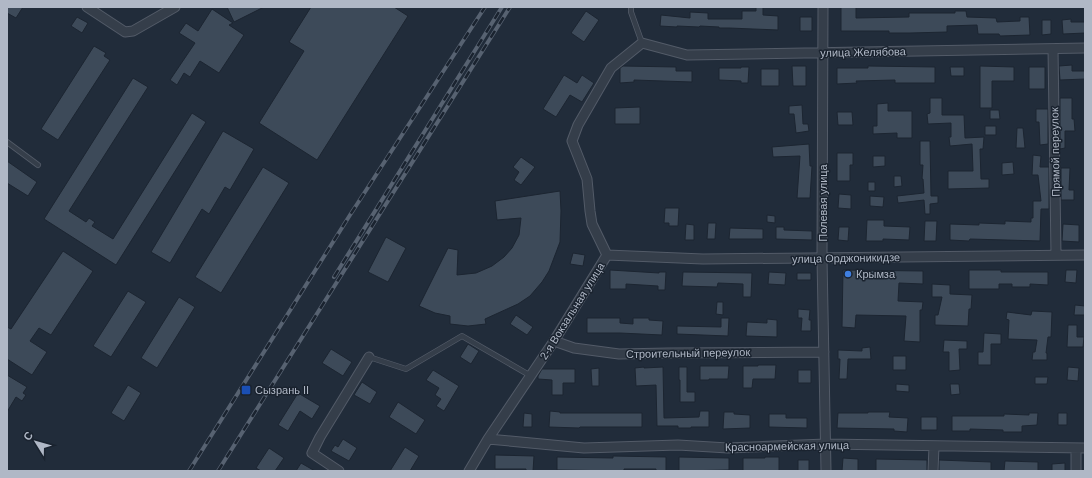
<svg xmlns="http://www.w3.org/2000/svg" width="1092" height="478" font-family="Arial,sans-serif">
	<style>
		.building { fill: #3d4a59; stroke: #1c2531 }
		.lines { fill: none; stroke-linecap: round; stroke-linejoin: round }
		.lane-casing { stroke: #535b68; stroke-width: 6 }
		.street-casing { stroke: #535b68; stroke-width: 11 }
		.lane { stroke: #353e4a; stroke-width: 4.5 }
		.street { stroke: #353e4a; stroke-width: 9 }
		.rail-casing { stroke: #576271; stroke-width: 4 }
		.rail { stroke: #1a232f; stroke-width: 2.5; stroke-dasharray: 8; stroke-linecap: butt }
		.shop-dot { fill: #3f7fe0; stroke: #1a232f; stroke-width: 1.5 }
		.transit-dot { fill: #1a4fb4; stroke: #1a232f; stroke-width: 1.5 }
		.labels { text-anchor: middle; stroke-width: 3; stroke-linejoin: round; paint-order: stroke }
		.street-label { font-size: 11px; fill: #b0b8c6; stroke: #1a232f }
		.poi-label { font-size: 11px; fill: #b0b8c6; stroke: #1a232f; text-anchor: start }
	</style>
	<rect width="100%" height="100%" fill="#212c3a"/>
	<path class="building" d="M7,7H23L16,18L7,13Z
		M227,7H264L234,22Z
		M311,7H394L408,16L317,160L259,123L304,51L289,42Z
		M756,7H763V15L778,16V30L729,28H719V27L700,26L699,27L677,26V27L660,26L661,15L690,18V12L708,13V19H742V11H756Z
		M841,7H856V18L909,17V13H955V11H966L967,17L996,18L997,22L1020,21V17H1029L1030,35L1000,36L999,34H978L977,25L947,26V32L910,33H889V31H841Z
		M212,9L233,23L229,25L244,35L219,73L200,61L190,77L184,73L177,85L170,80L195,43L179,33L186,23L198,31Z
		M586,11L599,20L584,42L571,33Z
		M77,17L88,23L82,33L71,26Z
		M800,17H812V31H800Z
		M1071,19V22H1085V33L1063,34L1062,20Z
		M1042,20H1051V34L1042,35Z
		M94,46L106,53L104,56L110,60L58,140L41,129Z
		M1072,65V71H1085V79L1060,80L1059,66Z
		M623,66L676,67V71H692V82L634,80V82L620,83V68Z
		M792,66H806V86H793Z
		M868,66L935,67V83H895V80L856,81L857,83L837,84V68H868Z
		M980,66L1014,67V81H992V108H980Z
		M741,67H749L748,83H741V81L719,80V68H741Z
		M950,67H964V76H951Z
		M1029,67H1045V89H1029Z
		M761,69H779V86H761Z
		M564,75L577,83L582,75L594,83L582,102L570,95L556,117L543,109Z
		M133,78L148,87L69,211L86,222L89,218L95,222L92,226L113,239L192,113L206,122L116,265L44,219Z
		M930,98H942V115H964L965,138L984,137L983,149H980L981,179H989V188L948,189V171H973L972,144L950,146L949,137H951V123L928,124L927,114L930,113Z
		M1060,98H1072V119H1074L1075,131H1065V148L1060,149Z
		M888,103V111H912V138H897V133L873,134V126H877V104Z
		M802,105L803,124H808L809,131L796,133L794,114H789V106Z
		M640,107V124H615V108Z
		M1036,109H1048V144L1040,145L1039,122H1036Z
		M990,110H999L1000,119H990Z
		M837,112H852L853,125H838Z
		M985,126H996V135H985Z
		M1017,128H1023L1025,148H1016Z
		M223,131L254,149L230,190L225,187L209,214L202,209L170,263L151,252Z
		M920,141H930L931,196H938V203L930,204V214H925L924,200L898,203L897,196L924,193L923,179H922L923,165H920Z
		M809,144L810,166H812L810,198H797L800,156L773,157L772,147Z
		M837,153H853V165H850V181H837Z
		M1033,155L1041,156L1040,167H1049V209H1041L1040,241L970,239L969,241L950,240V224L979,225V223L1005,224V221L1031,222V218H1033V201H1041L1038,175H1032Z
		M873,156H885V166L873,167Z
		M521,157L535,167L521,185L514,180L519,172L513,167Z
		M7,161L37,182L28,196L7,183Z
		M1013,162L1014,174L1002,175V163Z
		M263,167L289,183L221,293L195,277Z
		M1061,168H1070L1069,190H1074V200H1061Z
		M894,176H901L902,186L894,187Z
		M868,182H875V191H868Z
		M560,191L561,211L560,242L549,271L542,282L530,296L518,304L485,319L486,324L468,326L450,324V316L435,313L419,306L448,248L458,250L457,275L476,273L492,266L504,257L512,248L519,235L521,218L497,220L495,201Z
		M839,194L851,195V209L838,208Z
		M870,196L884,197L883,207L870,206Z
		M665,208H679L678,226H669V223H664Z
		M767,215L775,216V223L767,222Z
		M867,220H884V226L910,227L909,240L883,239V241H866Z
		M925,221H937L936,241H924Z
		M708,223H716L715,239H707Z
		M686,224L694,225V240H685Z
		M1063,224L1079,225V242L1062,241Z
		M776,227H784V230L812,231V240L776,239Z
		M839,227H849L848,241L838,240Z
		M730,228L763,229V239H729Z
		M386,237L406,248L388,282L368,272Z
		M63,251L93,271L51,335L39,328L30,341L47,352L32,375L7,359V327L11,329Z
		M573,253L585,255L583,266L570,264Z
		M610,270L659,273V272H666L665,290H658V286L626,284V289H610Z
		M843,270L923,271V284L899,283L898,301L923,302L922,310H920V342L904,341L906,316L856,315L855,328L842,327Z
		M969,270H1001V272H1048V285L1030,284V287H1012V284H999V289H969Z
		M1066,270H1077L1076,283L1065,282Z
		M683,272L752,273L751,297H743V284L718,283L717,287L682,286Z
		M769,272L786,273L785,285L768,284Z
		M797,273H811V280H797Z
		M932,284L950,285V294L972,295L971,309H969L968,326L935,325V315H938L942,297H932Z
		M128,291L146,302L111,357L93,346Z
		M179,297L195,307L157,368L141,358Z
		M717,302H723V315L716,314Z
		M1075,305L1085,306V315H1074Z
		M798,309L810,310L809,320H811V331H801L802,318H798Z
		M1032,311L1052,312L1051,337H1048L1046,353H1047V360H1032L1033,352H1035L1037,340L1008,339L1009,320L1006,319L1007,312L1031,315Z
		M516,315L533,327L527,335L510,324Z
		M587,318H620V323L633,324V318H649V320L663,321L662,335L620,333H587Z
		M721,318H729L728,336L677,334V326L721,327Z
		M767,319L777,320V337L746,336L747,322L767,323Z
		M1068,325H1077V337H1084L1083,347H1067Z
		M984,333L1001,334V344H991V365H978V352H983Z
		M944,340L967,341V349H959L960,370L949,371V352H943Z
		M468,344L479,351L471,364L460,357Z
		M870,347L871,359H848L847,379H839L840,359H838V350L862,351V348Z
		M331,349L352,362L343,376L322,363Z
		M893,356H906V370H893Z
		M758,365H776L775,379H753L752,388H743V366H758Z
		M700,366H729L728,379H709V380H700Z
		M644,367V368L663,367L664,418L699,417L700,411H709V427H691V428H678V426H657L656,385L636,386L635,368Z
		M679,367H687V392H695V402H680V380H679Z
		M1068,367L1079,368L1078,381L1067,380Z
		M599,368V386H592L591,369Z
		M542,369H575V383H563V395H552V380L538,379V376Z
		M433,370L459,386L444,411L436,406L441,399L435,395L439,388L426,380Z
		M798,370H811V383H798Z
		M7,375L27,387L23,393L26,395L22,401L16,397L7,412Z
		M1035,377H1048L1047,384H1035Z
		M362,382L377,392L370,404L354,395Z
		M896,384L909,385V392L896,391Z
		M950,384H959L960,394L951,395Z
		M128,385L141,393L124,421L111,413Z
		M298,393L320,406L312,419L300,411L288,431L278,425Z
		M398,402L425,420L416,434L389,417Z
		M550,411L560,412V413H642V427H580L579,428L549,427Z
		M724,412H734V414L750,415V428L723,429Z
		M868,412H890L889,417L908,418L907,432L894,431V429L837,428L838,413H868Z
		M524,413L532,414V427H523Z
		M1029,413H1038L1037,425L1022,426V432H1003V430L970,429V431H952V416H1004V414L1029,415Z
		M1058,413H1067V425H1058Z
		M769,414H786V418H807V428L769,427Z
		M921,417H937V430H921Z
		M343,439L357,448L349,461L331,451L335,445L338,447Z
		M405,447L419,456L410,471H390Z
		M269,448L284,458L275,471H261L256,468Z
		M495,455L534,456L533,471H526V469H495Z
		M613,456L666,457V471H656V469H624V471L557,470V457L613,458Z
		M679,457L729,458V470L679,471Z
		M765,457H779V471H743V458H765Z
		M843,458L858,459V471H842Z
		M876,459L927,460V471H876Z
		M798,460H809V471H798Z
		M939,460L991,462V471H939Z
		M1005,461L1038,462V471H1004Z
		M301,463L315,471H296Z
		M1065,463V471H1052V464Z"/>
	<g class="lines">
		<defs>
			<path id="lane" d="M631,7V12L642,43
				M7,142L38,165
				M369,357L406,369L462,336L531,376"/>
			<path id="street" d="M87,7L125,32L133,31L175,7
				M823,7L822,258L826,471
				M1053,49L1056,255
				M607,255L703,259L1085,255
				M554,341L574,348L619,354L668,353L824,352
				M488,439L584,448L678,445L728,448L826,444L1085,448
				M339,471L312,453L320,437L369,357
				M469,471L488,439L554,341L607,255L592,224L590,211L587,179L572,141L578,125L611,68L642,43L687,55L1085,48
				M933,471L934,446
				M1076,471V448"/>
		</defs>
		<use href="#lane" class="lane-casing"/>
		<use href="#street" class="street-casing"/>
		<use href="#lane" class="lane"/>
		<use href="#street" class="street"/>
		<defs>
			<path id="rail" d="M334,277L502,7
				M189,471L350,215L485,7
				M218,471L510,7"/>
		</defs>
		<use href="#rail" class="rail-casing"/>
		<use href="#rail" class="rail"/>
	</g>
	<circle class="shop-dot" cx="848" cy="274" r="4"/>
	<rect class="transit-dot" x="241" y="385" width="10" height="10" rx="2"/>
	<g class="labels">
		<g class="street-label">
			<text transform="translate(863 52) rotate(-1)" y="4">улица Желябова</text>
			<text transform="translate(1055 152) rotate(-91)" y="4">Прямой переулок</text>
			<text transform="translate(823 203) rotate(-90)" y="4">Полевая улица</text>
			<text transform="translate(846 258) rotate(-1)" y="4">улица Орджоникидзе</text>
			<text transform="translate(572 311) rotate(-58)" y="4">2-я Вокзальная улица</text>
			<text transform="translate(688 353) rotate(-1)" y="4">Строительный переулок</text>
			<text transform="translate(787 446) rotate(-1)" y="4">Красноармейская улица</text>
		</g>
		<g class="poi-label">
			<text x="856" y="278">Крымза</text>
			<text x="255" y="394">Сызрань II</text>
		</g>
	</g>
	<rect width="1092" height="478" fill="none" stroke="#b0b8c6" stroke-width="16"/>
	<g transform="translate(36 442) rotate(307)" stroke="#1a232f" stroke-width="3" paint-order="stroke">
	<path d="M0-3L7 15L0 10L-7 15Z" fill="#b0b8c6"/>
	<text y="-6" font-size="11" font-weight="bold" text-anchor="middle" fill="#b0b8c6">С</text>
	</g>
</svg>
